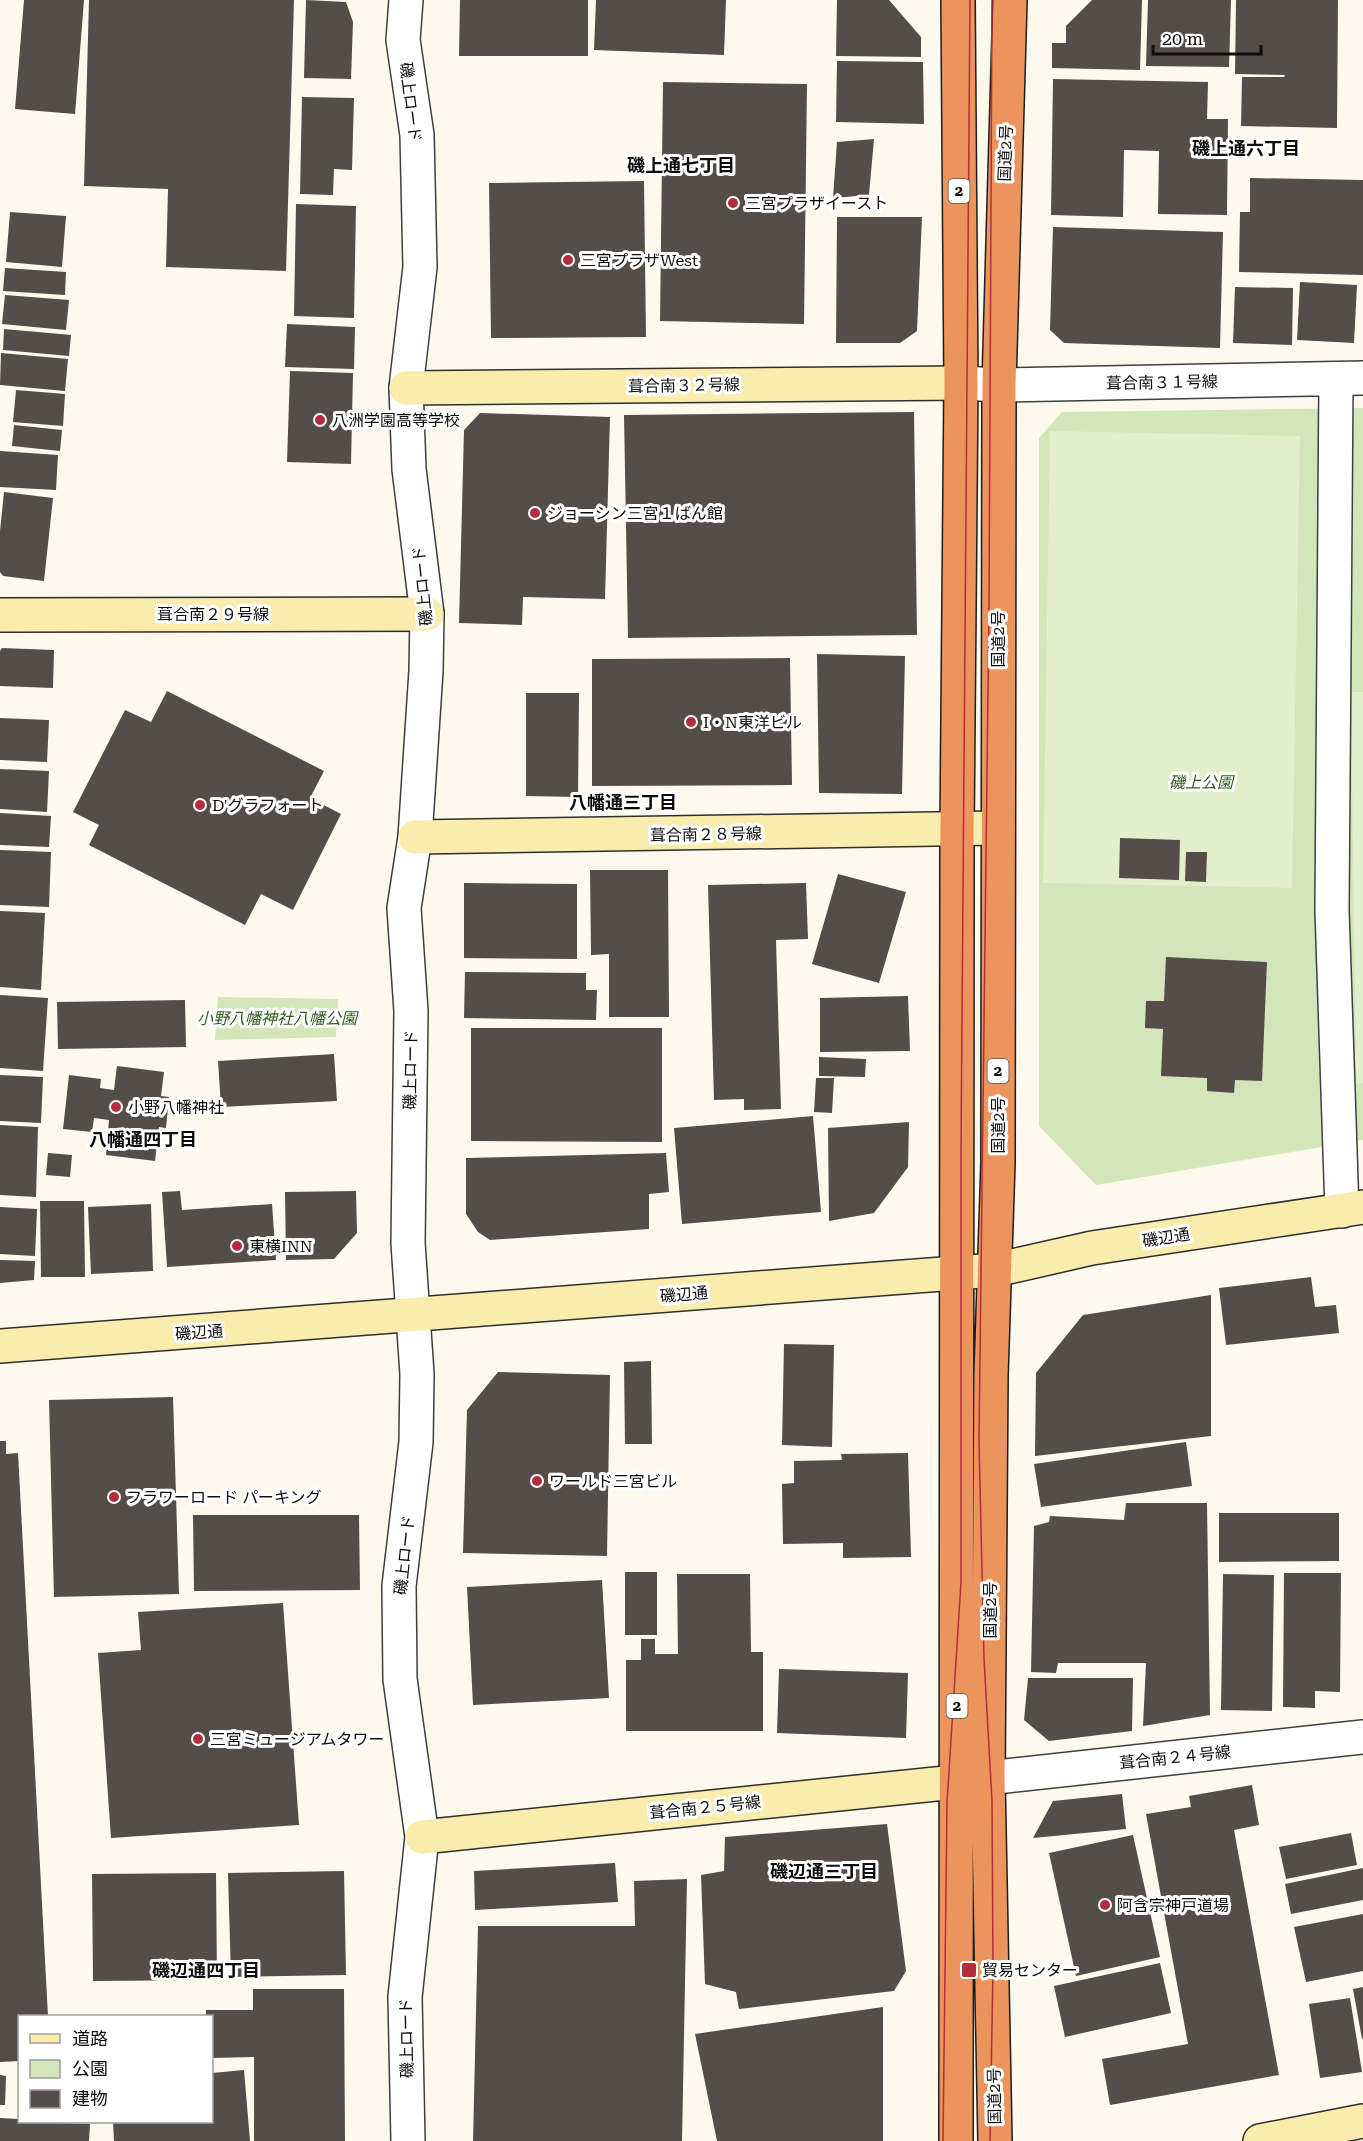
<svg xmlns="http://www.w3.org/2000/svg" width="1363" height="2141" font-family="'Roboto Serif','Noto Sans JP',serif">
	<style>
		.green { fill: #d3e6b9 }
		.pitch { fill: #e3eeca }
		.building { fill: #544d49 }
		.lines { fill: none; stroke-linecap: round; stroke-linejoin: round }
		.street-casing { stroke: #3f3f3f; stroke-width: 36 }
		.secondary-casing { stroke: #2e2e2e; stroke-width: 36 }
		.highway-casing { stroke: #1d1d1d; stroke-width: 36 }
		.street { stroke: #fff; stroke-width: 33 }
		.secondary { stroke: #faecac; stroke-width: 33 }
		.highway { stroke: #eb955d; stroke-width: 33 }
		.tram { stroke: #b32d3c; stroke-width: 1.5 }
		.poi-dot { fill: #b32d3c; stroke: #fff; stroke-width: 2 }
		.labels { text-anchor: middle; stroke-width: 6; stroke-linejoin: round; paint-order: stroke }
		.shield { fill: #fff; stroke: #555; stroke-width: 1.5 }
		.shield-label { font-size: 15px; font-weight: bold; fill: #0c0c0c }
		.street-label { font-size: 16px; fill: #0c0c0c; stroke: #fff }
		.poi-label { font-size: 16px; fill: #0c0c0c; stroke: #fff; text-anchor: start }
		.park-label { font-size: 16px; font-style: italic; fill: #325f21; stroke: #fff }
		.neighbourhood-label { font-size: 18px; font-weight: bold; fill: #0c0c0c; stroke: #fff }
	</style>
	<rect width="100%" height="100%" fill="#fef9ed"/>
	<path class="green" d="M1363,408V1140L1096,1185L1039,1126V438L1062,412Z
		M218,997L338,999L336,1037L215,1040Z"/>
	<path class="pitch" d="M1050,431L1300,436L1292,888L1043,883Z
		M1351,692H1363V1083L1356,1084Z"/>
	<path class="building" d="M24,0H84L75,114L15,109Z
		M89,0H294L286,271L166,267L168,189L84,186Z
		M306,0L346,2L353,22L351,79L304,78Z
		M460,0H588V56H459Z
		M596,0H726L724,55L594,50Z
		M837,0H889L921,37V57L836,56Z
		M1092,0H1142L1140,70L1052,68V43H1066V26Z
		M1148,0H1231L1229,67L1146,66Z
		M1236,0H1338L1337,128L1241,126L1242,77H1284L1285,75L1235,74Z
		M837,61L923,62L924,124L836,122Z
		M1053,79L1208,82L1207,119H1228L1227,215L1158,214L1159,151L1124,150L1123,217L1051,215Z
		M663,82L807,84L804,324L660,321Z
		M302,97L354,98L352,170L334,169L333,195L300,194Z
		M874,139L869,195L833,198L837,142Z
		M1250,178L1363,180V275L1239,272L1240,212H1250Z
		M644,181L646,337L491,338L489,183Z
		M296,204L356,206L354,318L294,316Z
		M10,212L66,216L62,267L6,262Z
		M837,217H922L917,331L900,343H836Z
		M1053,227L1223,232L1220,348L1064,343L1050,330Z
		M5,268L66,272L65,295L3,291Z
		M1300,282L1357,285L1354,343L1297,340Z
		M1235,287L1293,288L1292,345L1233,343Z
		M5,295L69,300L66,330L2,324Z
		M287,324L355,327L354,369L285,367Z
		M4,329L71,335L69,356L3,350Z
		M1,353L68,359L65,391L0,385Z
		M290,371L353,373L351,464L287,462Z
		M16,390L65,394L63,426L13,422Z
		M914,412L917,635L628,638L624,415Z
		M480,413L610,417L605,599L523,597L522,625L459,623L464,430Z
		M14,425L62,430L60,451L12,446Z
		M0,451L58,455L56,490L0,487Z
		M4,492L53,498L44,581L3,576L0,572V531Z
		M2,648L54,650L53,688L0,686V651Z
		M817,654L905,656L902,794L819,793Z
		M790,658L792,785L592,786V659Z
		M167,691L324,771L310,798L341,814L293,910L261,894L245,925L89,845L99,825L73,812L125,710L151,722Z
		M526,693H579L578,797L526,796Z
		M0,718L49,720L47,762L0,760Z
		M0,769L49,771L47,812L0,809Z
		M0,813L51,816L49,847L0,845Z
		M1120,838L1180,840L1179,880L1119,878Z
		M0,850L51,852L49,907L0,905Z
		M1186,852H1207L1206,882L1185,881Z
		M590,870H668L669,1017H609V954L591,955Z
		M838,874L906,892L879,983L812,964Z
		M464,883L577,884V959L464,958Z
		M806,883L808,939L776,940L781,1109L744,1110V1099L714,1100L708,885Z
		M0,911L45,913L41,990L0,987Z
		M1166,957L1267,962L1262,1081L1235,1080L1234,1093L1207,1091V1078L1161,1076L1163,1029L1145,1028L1146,1001H1164Z
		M465,972L586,973V990H597L596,1020L464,1018Z
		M0,995L48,998L43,1071L0,1068Z
		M908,996L910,1051L820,1052V998Z
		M185,1000L186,1047L58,1049L57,1002Z
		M471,1028H662V1142L471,1141Z
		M334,1054L337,1101L221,1107L218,1061Z
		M819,1057L866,1059L865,1077L819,1076Z
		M117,1066L164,1072L161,1096L169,1097L166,1128L159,1127L155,1161L106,1155L109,1120L94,1118L92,1132L63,1129L69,1075L101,1079L100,1088L114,1090Z
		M0,1075L43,1077L41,1123L0,1121Z
		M816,1078H834L832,1113L814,1112Z
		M813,1116L821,1212L682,1224L674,1128Z
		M909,1122L908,1167L874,1213L829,1221L828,1128Z
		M0,1125L38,1127L36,1197L0,1195Z
		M48,1153L72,1155L70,1177L46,1175Z
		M666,1153L669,1192L649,1194V1229L490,1240L478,1232L466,1214V1158Z
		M180,1191L182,1210L272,1204L276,1260L167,1267L162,1192Z
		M356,1191L357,1233L334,1259L286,1260L285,1192Z
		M40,1201H84L85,1277H41Z
		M151,1204L153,1271L91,1274L88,1207Z
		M0,1207L37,1209L35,1256L0,1254Z
		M0,1260L35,1261L34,1280L0,1283Z
		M1311,1277L1315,1307L1336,1305L1339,1333L1226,1345L1219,1288Z
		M1211,1295V1436L1035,1456L1036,1373L1083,1315Z
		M784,1344L834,1345L832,1447L782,1445Z
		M651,1361L652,1444H625L624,1362Z
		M498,1372L610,1375L607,1556L463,1553L467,1410Z
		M173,1397L179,1594L54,1597L49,1400Z
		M0,1441H6V1454L18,1453L48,2016H20V2061L0,2062Z
		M1186,1442L1192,1486L1041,1507L1034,1464Z
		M908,1453L911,1557L843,1558V1543L783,1544L782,1484L794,1483V1461L842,1460L841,1454Z
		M1126,1503H1207L1210,1715L1143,1726L1146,1663H1058L1056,1673L1031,1672L1034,1526L1049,1522L1050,1516L1124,1520Z
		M1219,1513H1339V1561L1219,1562Z
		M193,1515H359L360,1590L194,1591Z
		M625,1572H657V1635H625Z
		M1284,1573H1341L1340,1692L1315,1691V1708L1283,1707Z
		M677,1574H750L751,1652H763V1731H626V1660H641V1639H655V1654H678Z
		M1223,1574L1274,1575L1272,1711L1221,1710Z
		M602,1580L609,1698L473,1705L467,1587Z
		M283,1603L299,1825L111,1838L98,1653L141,1650L138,1612Z
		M779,1669L908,1673L906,1738L777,1733Z
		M1028,1678H1133L1132,1731L1049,1741L1024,1720Z
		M1252,1785L1259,1825L1234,1830L1279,2075L1110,2105L1102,2059L1188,2044L1146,1814L1191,1807L1189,1796Z
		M1122,1794L1126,1829L1033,1838L1053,1801Z
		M887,1824L906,1971L894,1991L739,2009L736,1992L705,1984L701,1875L724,1871L725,1837Z
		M1351,1833L1357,1865L1286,1879L1279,1847Z
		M1133,1835L1160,1957L1076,1976L1049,1853Z
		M615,1863L618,1902L475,1910L474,1871Z
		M1363,1868V1900L1291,1914L1285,1884Z
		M344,1871L346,1975L231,1977L228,1873Z
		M216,1873L217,1980L93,1981L92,1874Z
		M687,1879L682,2141H473L478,1926H635L634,1881Z
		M1363,1914V1971L1306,1982L1294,1927Z
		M1160,1963L1171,2013L1065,2037L1054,1986Z
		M1363,1987V2038L1362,2039L1353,1989Z
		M253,1989H344L345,2141H254V2057L212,2058V2016H206V2010H253Z
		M1350,1998L1362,2072L1320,2078L1309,2004Z
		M883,2007V2141H717L695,2034Z
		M244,2070L250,2141H114L113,2122H212V2073Z
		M0,2075L6,2076L5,2105H0Z
		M0,2118L20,2119V2122L90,2124L89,2141H0Z"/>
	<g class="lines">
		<defs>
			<path id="street" d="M406,0L403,40L417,135L420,267L406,388L409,469L427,614L426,671L415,837L404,908L411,1011L408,1243L417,1374L416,1442L399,1586L400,1679L422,1837L405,1997L408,2141
				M1336,379L1332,910L1342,1211
				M961,383L999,385L1363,378
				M988,1778L1363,1737"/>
			<path id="secondary" d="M406,388L961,383
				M0,615L427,614
				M415,837L998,828
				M0,1346L995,1270L1092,1248L1363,1207
				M422,1837L984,1779
				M1260,2141L1363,2121"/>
			<path id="highway" d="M956,2141L957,831L961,383L958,0
				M995,2141L988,1778L991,1376L998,1163L999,385L1010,0"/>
		</defs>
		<use href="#street" class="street-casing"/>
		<use href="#secondary" class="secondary-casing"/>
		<use href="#highway" class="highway-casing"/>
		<use href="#street" class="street"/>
		<use href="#secondary" class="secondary"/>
		<use href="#highway" class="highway"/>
		<path class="tram" d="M943,2141L947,1803L961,1582V1149L970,0
			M990,2141L993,1967L992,1801L984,1659L979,1441L989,608L992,0"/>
	</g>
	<g class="poi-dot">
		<circle cx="733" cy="203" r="6"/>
		<circle cx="568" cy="260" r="6"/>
		<circle cx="320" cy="420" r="6"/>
		<circle cx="535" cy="513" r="6"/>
		<circle cx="691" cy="722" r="6"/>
		<circle cx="200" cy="805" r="6"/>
		<circle cx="116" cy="1107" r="6"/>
		<circle cx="237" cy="1246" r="6"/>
		<circle cx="537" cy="1481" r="6"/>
		<circle cx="114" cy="1497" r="6"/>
		<circle cx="198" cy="1739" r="6"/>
		<circle cx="1105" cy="1905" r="6"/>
		<rect x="961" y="1962" width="16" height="16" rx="3"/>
	</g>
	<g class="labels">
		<g class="shield">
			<rect x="948.5" y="179" width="21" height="24" rx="4.5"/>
			<rect x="987.5" y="1059" width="21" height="24" rx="4.5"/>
			<rect x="946.5" y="1694" width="21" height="24" rx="4.5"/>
		</g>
		<g class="shield-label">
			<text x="959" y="196">2</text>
			<text x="998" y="1076">2</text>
			<text x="957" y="1711">2</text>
		</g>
		<g class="street-label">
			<text transform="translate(411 102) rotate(83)" y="6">磯上ロード</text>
			<text transform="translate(1005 153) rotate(-88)" y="6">国道2号</text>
			<text transform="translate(1162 382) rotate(-1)" y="6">葺合南３１号線</text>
			<text transform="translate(684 385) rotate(-1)" y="6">葺合南３２号線</text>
			<text transform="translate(422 586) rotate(-96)" y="6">磯上ロード</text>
			<text x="213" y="620">葺合南２９号線</text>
			<text transform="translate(998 639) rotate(-90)" y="6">国道2号</text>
			<text transform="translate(706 834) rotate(-1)" y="6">葺合南２８号線</text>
			<text transform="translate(410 1070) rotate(-89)" y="6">磯上ロード</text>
			<text transform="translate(998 1125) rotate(-90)" y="6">国道2号</text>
			<text transform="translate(1166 1237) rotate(-9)" y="6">磯辺通</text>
			<text transform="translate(684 1294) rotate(-5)" y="6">磯辺通</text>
			<text transform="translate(199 1332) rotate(-4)" y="6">磯辺通</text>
			<text transform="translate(404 1555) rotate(-84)" y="6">磯上ロード</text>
			<text transform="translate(990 1610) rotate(-90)" y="6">国道2号</text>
			<text transform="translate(1175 1757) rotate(-6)" y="6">葺合南２４号線</text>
			<text transform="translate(705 1807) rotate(-6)" y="6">葺合南２５号線</text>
			<text transform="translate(406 2038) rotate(-91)" y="6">磯上ロード</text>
			<text transform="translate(994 2096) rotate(-91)" y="6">国道2号</text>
		</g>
		<g class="poi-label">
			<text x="745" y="209">三宮プラザイースト</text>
			<text x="580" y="266">三宮プラザWest</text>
			<text x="332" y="426">八洲学園高等学校</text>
			<text x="547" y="519">ジョーシン三宮１ばん館</text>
			<text x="703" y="728">I・N東洋ビル</text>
			<text x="212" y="811">D'グラフォート</text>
			<text x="128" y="1113">小野八幡神社</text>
			<text x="249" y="1252">東横INN</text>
			<text x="549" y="1487">ワールド三宮ビル</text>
			<text x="126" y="1503">フラワーロード パーキング</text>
			<text x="210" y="1745">三宮ミュージアムタワー</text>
			<text x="1117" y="1911">阿含宗神戸道場</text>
			<text x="982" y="1976">貿易センター</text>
		</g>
		<g class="park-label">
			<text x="1201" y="788">磯上公園</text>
			<text x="277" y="1024">小野八幡神社八幡公園</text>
		</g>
		<g class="neighbourhood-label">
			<text x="1246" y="155">磯上通六丁目</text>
			<text x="681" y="172">磯上通七丁目</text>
			<text x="623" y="809">八幡通三丁目</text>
			<text x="143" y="1146">八幡通四丁目</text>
			<text x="824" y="1878">磯辺通三丁目</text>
			<text x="206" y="1977">磯辺通四丁目</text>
		</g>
	</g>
	<rect x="18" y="2015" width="195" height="108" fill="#ffffff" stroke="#9e9e9e" stroke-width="1.5"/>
	<rect x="30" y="2034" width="30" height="9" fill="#faecac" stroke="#9e9e9e" stroke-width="1.5"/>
	<text x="72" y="2045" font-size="18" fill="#0c0c0c">道路</text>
	<rect x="30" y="2060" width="30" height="18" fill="#d3e6b9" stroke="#9e9e9e" stroke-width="1.5"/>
	<text x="72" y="2075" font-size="18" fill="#0c0c0c">公園</text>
	<rect x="30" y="2090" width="30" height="18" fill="#544d49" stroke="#9e9e9e" stroke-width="1.5"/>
	<text x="72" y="2105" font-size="18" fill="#0c0c0c">建物</text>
	<path d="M1153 45v9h108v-9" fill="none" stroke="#0c0c0c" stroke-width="3"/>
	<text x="1162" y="45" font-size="18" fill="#0c0c0c" stroke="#ffffff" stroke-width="4.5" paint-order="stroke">20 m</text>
</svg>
